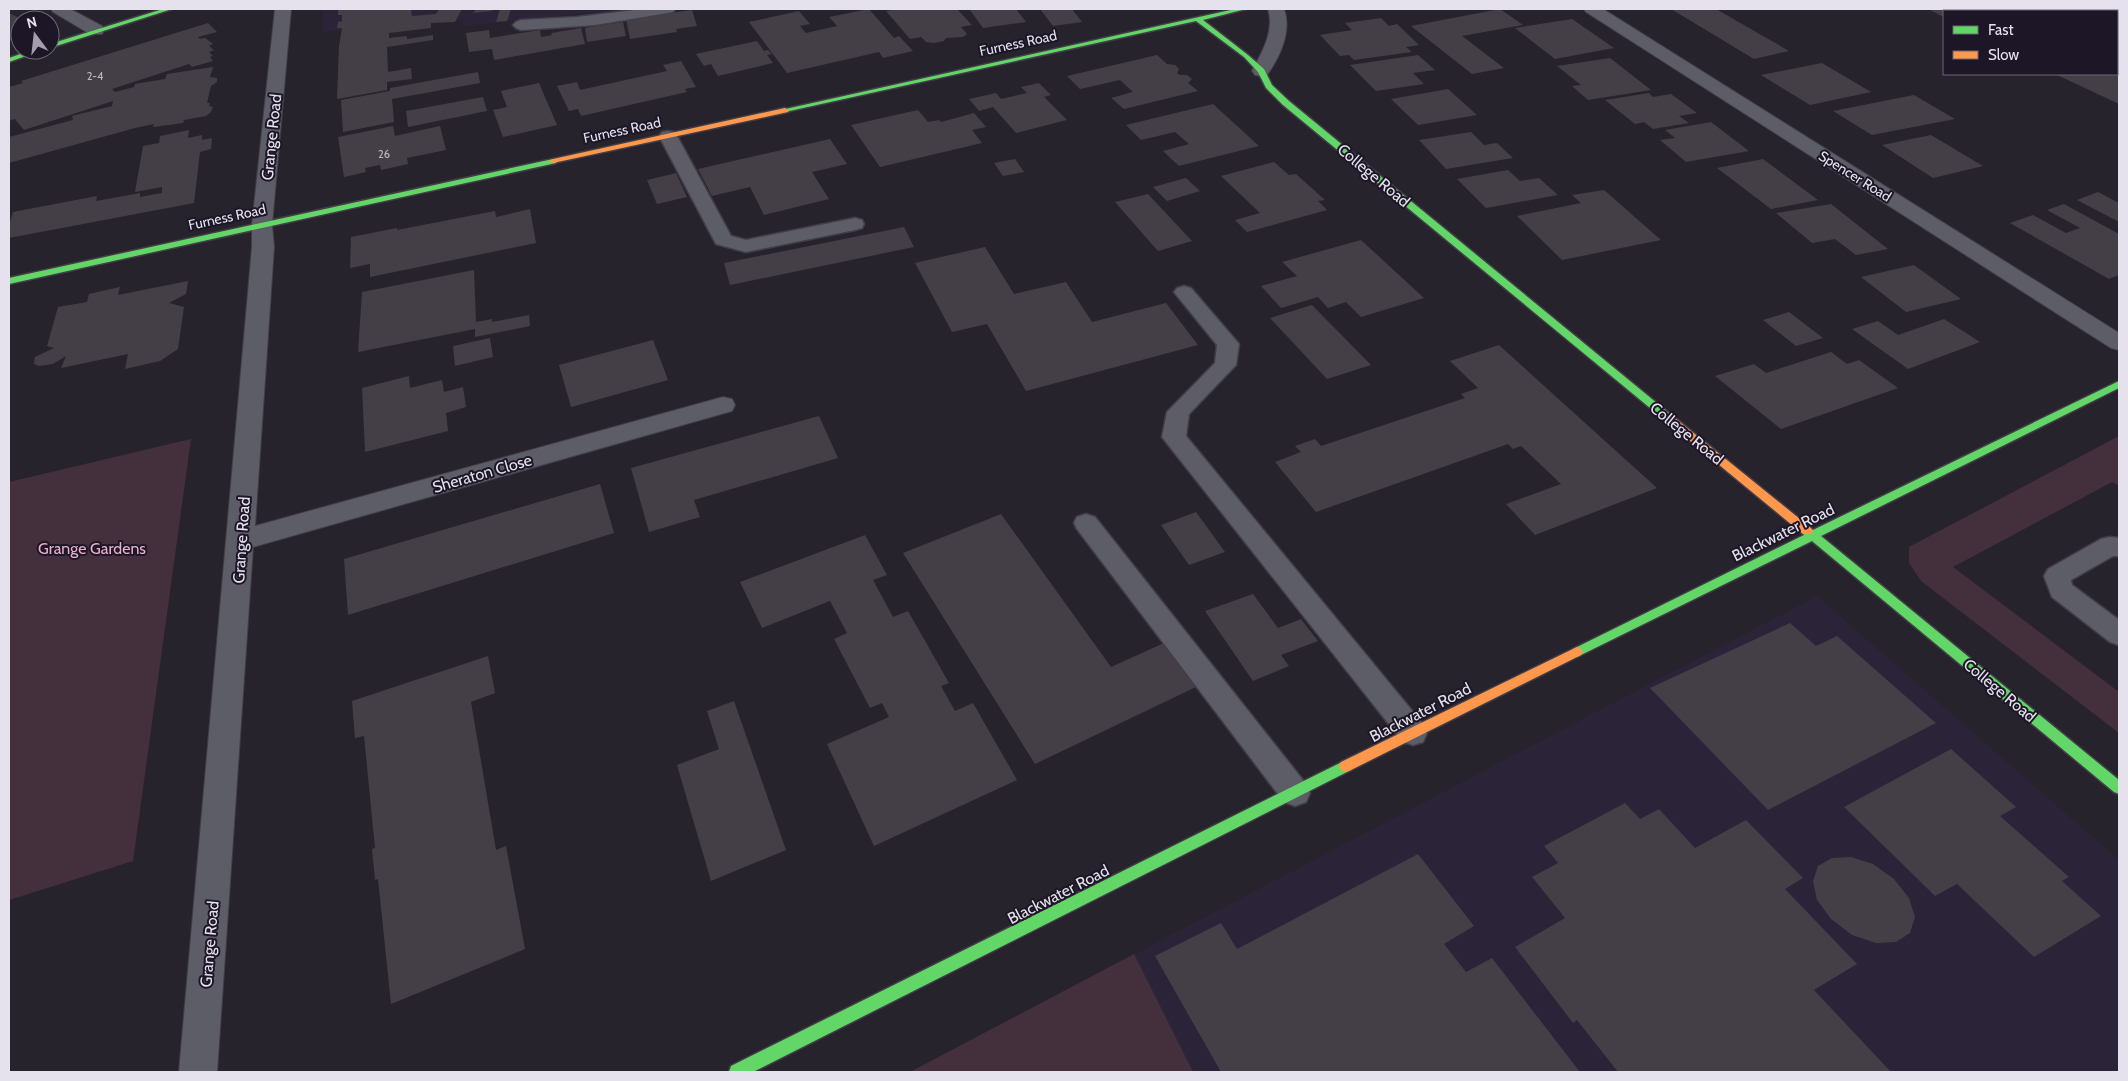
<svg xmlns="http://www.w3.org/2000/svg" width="2128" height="1081" font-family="Cabin,sans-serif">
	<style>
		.built { fill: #2b2338 }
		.green { fill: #44303c }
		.building { fill: #443e47 }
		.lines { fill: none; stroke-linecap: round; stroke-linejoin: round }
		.lane-casing { stroke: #423e47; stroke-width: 3 }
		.street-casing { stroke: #423e47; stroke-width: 2 }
		.fast-casing { stroke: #423e47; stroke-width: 3 }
		.slow-casing { stroke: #423e47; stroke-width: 3 }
		.lane { fill: #5d5d68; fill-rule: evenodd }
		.street { fill: #5d5d68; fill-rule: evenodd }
		.fast { fill: #63d668; fill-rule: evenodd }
		.slow { fill: #ff974d; fill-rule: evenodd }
		.labels { text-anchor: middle; stroke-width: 4; stroke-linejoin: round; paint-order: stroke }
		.far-number-label { font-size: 11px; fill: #bdb8c4 }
		.far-street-label { font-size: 14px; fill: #e5e1ed; stroke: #1c1627 }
		.street-label { font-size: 16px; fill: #e5e1ed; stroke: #1c1627 }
		.park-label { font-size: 16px; fill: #ebafcc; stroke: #1c1627 }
	</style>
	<rect width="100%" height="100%" fill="#27232d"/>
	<path class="built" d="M323,9H647L594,19V12L463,26L462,21L322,32Z
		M1817,596L2119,860V1072H910Z"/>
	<path class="green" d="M2119,436V486L2112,482L1953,567L2119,692V733L1921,581L1909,563V547Z
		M191,439L133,861L9,900V482Z
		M1134,954L1193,1072H910Z"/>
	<path class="building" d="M338,9H411L412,16L436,14L439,9H462L455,22L431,23V28L389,33V38L407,36V39L433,35V40L387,47L388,72L411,68L412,79L387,82V90L337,99L339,46L342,28H337L338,22L342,21V15H338Z
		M476,9H494L492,11L473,13Z
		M500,9H511L507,21L496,22Z
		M869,9L894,38L899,36L913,51L883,58L879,52L787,73L749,22L799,11L810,24L800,26L806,33L837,26L829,17Z
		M899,9H957L972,25L961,27L967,34L963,37L946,38L944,41L934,43L926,42L921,37L910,39L886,11Z
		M979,9H1016L1026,22L983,28L970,10Z
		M1040,9H1072L1082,22L1053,26Z
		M1500,9L1523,25L1462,36L1504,68L1472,74L1411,26Z
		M1671,9H1716L1789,51L1754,59Z
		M1928,9H1996V10L1944,11V17Z
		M692,10L697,26L676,29L677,32L630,39L626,19Z
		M9,13L23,20H20V37L9,41Z
		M1381,18L1389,26L1397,24L1419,45L1406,47L1412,52L1354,60L1349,55L1340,56L1320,35L1352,30L1345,23Z
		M1572,19L1614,48L1555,59L1515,28Z
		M623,22L626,36L587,42L585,28Z
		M208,23L217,32L198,37L200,39L205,38L213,44L209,46L214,50L209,52L213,56L210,57L213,61L192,67L189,64L112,89L115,92L134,87L135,84L165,79L167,74L213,67L210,77L217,78V82L211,86L207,103H210L209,106L213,107L211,112L206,116L184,120L183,123L153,127L154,124L135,128L9,163V137L73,120L72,116L112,106L113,101L24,130L15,119L9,121V87L23,83L21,81Z
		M581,28L585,44L494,60L492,49L469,52L466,33L489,30L490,38L540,30L541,37L552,35L551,33Z
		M757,41L764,51L768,50L772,54L767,55L773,63L718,76L711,64L704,66L696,54Z
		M1157,55L1167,64L1175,65L1179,69L1177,73L1180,75H1187L1192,79L1188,83L1198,91L1124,109L1111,98L1133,92L1120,80L1080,89L1067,76Z
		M1418,55L1435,70L1413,73L1424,84L1376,91L1350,65Z
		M1610,58L1651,90L1588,100L1572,86L1581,85L1557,66Z
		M681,61L696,87L685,89L687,92L581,116L578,109L569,111L557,86L577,82L580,90L667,71L663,65Z
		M1822,63L1871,92L1810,105L1761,75Z
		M478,72L480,83L392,99L394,122L343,132L341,100L390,91V88Z
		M2117,73L2119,74V104L2055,74Z
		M539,83L557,125L503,137L493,110L507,107L501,91Z
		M1039,83L1051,95L1044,97L1067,120L1016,133L993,107L979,111L969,99L996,93L1001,99L1027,93L1021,87Z
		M1448,89L1477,115L1418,125L1391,99Z
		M1649,93L1653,97L1671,94L1697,113L1679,116L1689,123L1653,129L1644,122L1635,124L1605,100Z
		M1914,95L1955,119L1872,135L1833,111Z
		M483,97L487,111L408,127L406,111Z
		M1213,104L1259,146L1179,166L1163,151L1189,144L1175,132L1141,140L1126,125Z
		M918,110L928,122L939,120L941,122L974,113L986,127L972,130L982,143L880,167L851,125Z
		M1711,122L1749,151L1686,162L1660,140L1675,138L1665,130Z
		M393,126L395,136L440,126L446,150L407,158L408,164L381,170L380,165L365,168L366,172L344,177L338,137Z
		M189,130L188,138L202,135V140L212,138L211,149L200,152L194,203L9,238V225L13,212L97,196L96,201L140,193V197L162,193V187L135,192L143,146L159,143L160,136Z
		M1471,132L1484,145L1497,143L1513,158L1446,169L1419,140Z
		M1931,135L1983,166L1933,178L1882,145Z
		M830,139L847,164L812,172L829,199L764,215L750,187L712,196L698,169Z
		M1015,159L1024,172L1003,176L994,163Z
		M1763,159L1818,200L1771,209L1717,168Z
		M1274,162L1289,175L1296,174L1325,200L1318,201L1327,210L1247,232L1235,220L1260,213L1221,176Z
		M1508,170L1520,181L1539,178L1558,195L1486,208L1457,179Z
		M676,173L687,197L657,204L647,180Z
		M1186,178L1200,191L1167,201L1153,187Z
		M1604,190L1661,240L1562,260L1517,216L1581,203L1572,195Z
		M2098,192L2119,203V222L2077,200Z
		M1148,194L1192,241L1158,251L1115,202Z
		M1831,204L1888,249L1856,255L1835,239L1812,243L1776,213Z
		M2064,204L2119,234V275L2109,279L2010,223L2033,215L2066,233L2080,228L2047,210Z
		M530,209L536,243L370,277V264L350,268L351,237L397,228V230L495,211L496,217Z
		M904,227L914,247L730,285L724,263Z
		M1361,240L1424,298L1361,317L1346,302L1328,308L1318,297L1281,308L1261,286L1297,276L1282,262Z
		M985,247L1014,294L1066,282L1092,322L1166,303L1198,345L1026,391L987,324L952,332L915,263Z
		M1914,265L1961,299L1906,312L1861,277Z
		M474,270L476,322L492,319V322L529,315L530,326L475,337V329L358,352L362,292Z
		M188,281L186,294L169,303L184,307L178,349L160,361L125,369L128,354L61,368L66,356L53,364L39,366L34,364L35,357L54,348L47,346L58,307L87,302L89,294L120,287L118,295Z
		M1312,305L1371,365L1327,379L1270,318Z
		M1789,312L1823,338L1796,346L1763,320Z
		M1944,319L1980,342L1908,369L1852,329L1878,321L1898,335Z
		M490,338L493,357L455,366L453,346Z
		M653,340L668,380L571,407L559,365Z
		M1499,345L1657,488L1535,535L1506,504L1561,484L1521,446L1513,449L1508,444L1316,512L1275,462L1301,452L1295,446L1315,439L1321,446L1465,398L1461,394L1478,388L1450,361Z
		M1831,352L1847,364L1859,360L1898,388L1781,429L1715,376L1754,364L1766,373Z
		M409,376L410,388L442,380L444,392L463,387L466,407L446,413L448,431L365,452L362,388Z
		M819,416L838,458L694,500L700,517L649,532L631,468Z
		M600,484L614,533L348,615L344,559Z
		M1196,512L1225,552L1189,565L1161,525Z
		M1001,514L1111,667L1164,643L1198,686L1035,764L903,553Z
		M865,535L887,575L873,580L893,617L908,611L949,683L941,686L955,711L973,703L1017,780L874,846L827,744L889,717L882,703L870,708L834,639L847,633L830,601L762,628L740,582Z
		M1253,594L1278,628L1301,619L1318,641L1281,655L1289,666L1253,681L1205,611Z
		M1790,623L1816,646L1837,636L1936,723L1768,810L1650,688Z
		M488,656L495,693L471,702L496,850L506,846L525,949L391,1004L378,879L375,880L372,849L375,848L364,736L355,738L352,701Z
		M734,701L786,850L711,881L677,765L719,749L707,711Z
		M1951,749L2016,807L2000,816L2069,877L2062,881L2101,916L2034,957L1957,884L1935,896L1844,807Z
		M1625,803L1640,819L1659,809L1695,848L1746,820L1803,878L1785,889L1857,964L1814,990L1891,1072H1618L1577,1020L1573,1023L1515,947L1565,918L1532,877L1558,863L1544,846Z
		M1418,854L1474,926L1444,944L1466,972L1492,958L1580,1072H1221L1155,956L1221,923L1237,949Z
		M1851,857L1873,864L1894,879L1909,898L1915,917L1910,933L1896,942L1876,943L1852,935L1831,919L1817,900L1813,881L1818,866L1832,858Z"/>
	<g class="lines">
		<defs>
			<path id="lane" d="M643,9H675L673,12L668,13L595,25L521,30L516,28L513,25L516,22L521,20L577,17Z
				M668,131L674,132L677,136L731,236L746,240L855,218L862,220L864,224L862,228L855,230L746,252L716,244L659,136L662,132Z
				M1184,286L1191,288L1239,344L1236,365L1189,414L1186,436L1423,724L1427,733L1423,742L1413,745L1403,742L1162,437L1167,412L1215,363L1217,345L1174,292L1177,288Z
				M1086,514L1095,517L1306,784L1310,793L1306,802L1295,806L1284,802L1077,529L1074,523L1077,517Z
				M2110,537L2119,538V556H2113L2071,580L2072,585L2119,620V645L2110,642L2052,597L2044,576L2048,569L2101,539Z"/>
			<path id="street" d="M51,9H70L102,26L104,30L102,34H90L53,12Z
				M275,9H291L272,225L274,247L255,526L723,397L732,399L735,405L732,411L253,547L217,1072H179L252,247V225Z
				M1268,9H1284C1292,31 1280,57 1267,75L1261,76L1255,75L1252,71C1262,52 1275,31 1268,9Z
				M1584,9H1603L2119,333V350L2111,348L1586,12Z
				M2059,9H2080L2081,11H2060Z
				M2117,26L2119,27V37L2117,36Z"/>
			<path id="fast" d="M163,9H172L50,48V44Z
				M1235,9H1246L1203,20L1248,55L1264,69L1272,85L1289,101L1669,413L1670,415L1669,417H1661L1283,105L1266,88L1258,72L1244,57L1196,21L785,112L781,110Z
				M32,50H43L9,62V58Z
				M553,159L557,161L556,163L9,284V278Z
				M2119,381V388L1821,536L2119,780V794L2114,792L1812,541L1581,655L1577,657L1573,655L1571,652L1573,649L1804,535L1801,531L1803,528L1807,527L1813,530Z
				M1346,760L1351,762L1353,766L1351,770L753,1072H729L731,1066Z"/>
			<path id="slow" d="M785,108L789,110L788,112L553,163L549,161L553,159Z
				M1665,412L1669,413L1811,528L1813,531L1811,534H1803L1661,417L1660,415L1661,413Z
				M1577,647L1581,649L1583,652L1581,655L1351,770L1346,772L1341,770L1339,766L1341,762Z"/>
		</defs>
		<use href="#lane" class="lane-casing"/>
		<use href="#street" class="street-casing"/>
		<use href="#fast" class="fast-casing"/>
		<use href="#slow" class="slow-casing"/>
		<use href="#lane" class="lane"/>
		<use href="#street" class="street"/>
		<use href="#fast" class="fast"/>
		<use href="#slow" class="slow"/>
	</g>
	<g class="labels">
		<g class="far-number-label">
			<text x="95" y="80">2-4</text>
			<text x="384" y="158">26</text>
		</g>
		<g class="far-street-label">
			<text transform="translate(1018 43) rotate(-12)" y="5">Furness Road</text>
			<text transform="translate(622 130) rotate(-12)" y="5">Furness Road</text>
			<text transform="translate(1855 176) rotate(32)" y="5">Spencer Road</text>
			<text transform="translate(227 217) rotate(-12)" y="5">Furness Road</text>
		</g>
		<g class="street-label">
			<text transform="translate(271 137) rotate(-84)" y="6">Grange Road</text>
			<text transform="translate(1374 175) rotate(40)" y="6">College Road</text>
			<text transform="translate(1687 433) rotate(39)" y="6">College Road</text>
			<text transform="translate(482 473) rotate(-16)" y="6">Sheraton Close</text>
			<text transform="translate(1783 532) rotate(-26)" y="6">Blackwater Road</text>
			<text transform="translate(241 540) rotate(-86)" y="6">Grange Road</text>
			<text transform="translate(2000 690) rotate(40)" y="6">College Road</text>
			<text transform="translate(1420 712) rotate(-27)" y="6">Blackwater Road</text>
			<text transform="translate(1058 894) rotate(-27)" y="6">Blackwater Road</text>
			<text transform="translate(209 944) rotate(-85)" y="6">Grange Road</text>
		</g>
		<g class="park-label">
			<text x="92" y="554">Grange Gardens</text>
		</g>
	</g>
	<rect width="2128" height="1081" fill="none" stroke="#e5e1ed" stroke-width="20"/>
	<rect x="1943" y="10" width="175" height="65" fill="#1c1627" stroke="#6c6776"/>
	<rect x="1953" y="26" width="25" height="8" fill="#63d668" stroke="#6c6776"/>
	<text x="1988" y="35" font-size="15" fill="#e5e1ed">Fast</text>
	<rect x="1953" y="51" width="25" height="8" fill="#ff974d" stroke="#6c6776"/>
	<text x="1988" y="60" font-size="15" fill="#e5e1ed">Slow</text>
	<g transform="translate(35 35) rotate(345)"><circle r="24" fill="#1c1627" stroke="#6c6776"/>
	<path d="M0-4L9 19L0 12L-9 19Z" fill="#a29eaa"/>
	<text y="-8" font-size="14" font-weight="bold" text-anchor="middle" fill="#e5e1ed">N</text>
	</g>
</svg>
